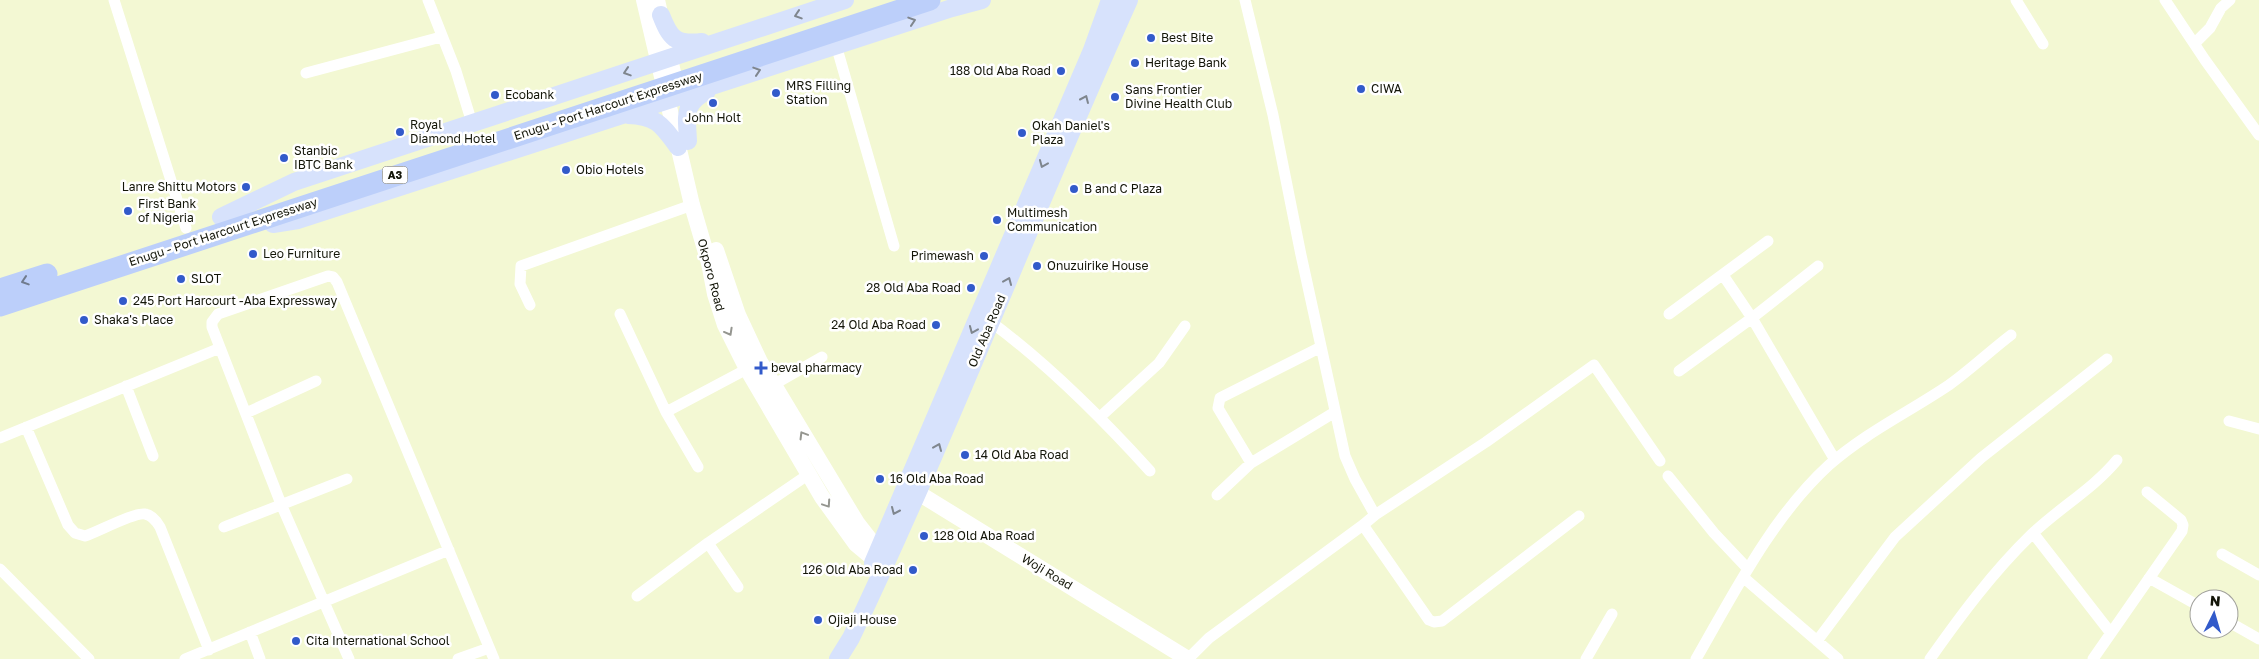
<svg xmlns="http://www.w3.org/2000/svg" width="2259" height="659" font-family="'Golos Text',sans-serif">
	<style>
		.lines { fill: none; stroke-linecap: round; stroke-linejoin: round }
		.street { stroke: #fff; stroke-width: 11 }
		.secondary { stroke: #fff; stroke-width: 16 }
		.primary { stroke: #d7e2fc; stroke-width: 18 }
		.highway { stroke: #bccffa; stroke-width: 21 }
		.oneway { stroke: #7f868e }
		.oneway2 { stroke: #707b8d }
		.oneway3 { stroke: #959690 }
		.poi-dot { fill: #325aca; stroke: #fff; stroke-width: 2 }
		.labels { text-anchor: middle; stroke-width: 5; stroke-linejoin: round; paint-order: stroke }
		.shield { fill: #fff; stroke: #5a5b52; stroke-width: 1 }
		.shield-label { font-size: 11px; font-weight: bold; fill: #131508 }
		.poi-label { font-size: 12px; fill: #131508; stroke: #fff; text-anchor: start }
		.street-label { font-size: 12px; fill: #131508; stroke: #fff }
	</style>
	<rect width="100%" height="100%" fill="#f3f8d3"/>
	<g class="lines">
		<path class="street" d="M114,0L186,228
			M428,0L456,71L472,123
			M1245,0L1273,115L1301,255L1345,456L1355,479L1375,515
			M2016,0L2043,44
			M2165,0L2205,60L2259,135
			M2195,43L2210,28L2221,8L2230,0
			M836,45L894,246
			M306,73L441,37
			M1723,275L1752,318L1835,460
			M530,305L520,284L521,266L692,205
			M620,314L666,412L698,467
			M1669,314L1768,241
			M991,322C1049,365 1101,417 1150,471
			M1679,371L1752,318L1818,266
			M773,385L822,357
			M126,386L153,456
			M666,412L747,369
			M246,413L316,381
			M1100,417L1159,363L1185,326
			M2229,421L2259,429
			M26,427L68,525L75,533L85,536C98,532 134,512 145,514C152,515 157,522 160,527L209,650
			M0,438L220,348
			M1251,463L1218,408L1220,398L1321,347
			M1668,476L1714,533L1748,569
			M1217,495L1251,463L1335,412
			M1363,525L1429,620L1434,622L1442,621L1579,516
			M224,527L347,479
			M2033,533L2110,632
			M708,543L738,587
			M2222,554L2259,575
			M0,569L89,659
			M1743,577L1838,659
			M2149,578L2199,606
			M637,596L708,543L809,474
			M2229,622L2259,639
			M250,632L260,659
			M1817,641L1895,537L1981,458L2107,359
			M185,659L449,550
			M349,659L281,504L212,327V322L218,314L328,276L333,277L337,282L494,659
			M458,659L489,648
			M1188,659L1209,638L1363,525L1375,515L1486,442L1594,365L1660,461
			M1586,659L1612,614
			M1696,659C1734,593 1772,517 1829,465C1865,433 1909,412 1949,385C1970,370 1990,351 2011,335
			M1930,659C1961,615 1993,572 2031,535C2059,508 2093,489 2117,460
			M2093,659L2182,531L2183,525L2181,520L2147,492"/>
		<path class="secondary" d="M644,0L692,205L709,263L715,294L725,325L747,369L822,497L856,544L874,559L885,564
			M657,0L678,95
			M716,250L738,315L760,362L857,523L871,541L889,555
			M907,486L1188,659"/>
		<path class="primary" d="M661,15C670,38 675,45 702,42
			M628,115C657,116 662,125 678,147
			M688,141C687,115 682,105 707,91
			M221,217L294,182L845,0
			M273,224L298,220L952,8L982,0
			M873,563L1092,50L1110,0
			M838,659L851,638C951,428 1034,211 1129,0"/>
		<path class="highway" d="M0,289L47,274
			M0,306L930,0"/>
	</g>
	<defs><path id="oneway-chevron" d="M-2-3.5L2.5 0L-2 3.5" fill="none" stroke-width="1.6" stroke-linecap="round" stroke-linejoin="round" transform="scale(1.25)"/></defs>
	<g class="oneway">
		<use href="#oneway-chevron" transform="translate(798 15) rotate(162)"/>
		<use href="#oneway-chevron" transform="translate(912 21) rotate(-18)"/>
		<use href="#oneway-chevron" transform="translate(757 71) rotate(-18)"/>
		<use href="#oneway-chevron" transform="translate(627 72) rotate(162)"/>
		<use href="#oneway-chevron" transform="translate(1085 99) rotate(-66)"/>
		<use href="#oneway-chevron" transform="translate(1043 164) rotate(113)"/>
		<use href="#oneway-chevron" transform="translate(1008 281) rotate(-67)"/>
		<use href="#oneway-chevron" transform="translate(973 330) rotate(113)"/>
		<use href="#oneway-chevron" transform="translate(938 447) rotate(-67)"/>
		<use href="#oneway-chevron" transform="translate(895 511) rotate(114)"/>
	</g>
	<use class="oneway2" href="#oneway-chevron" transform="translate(25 281) rotate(162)"/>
	<g class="oneway3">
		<use href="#oneway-chevron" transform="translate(729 332) rotate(61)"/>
		<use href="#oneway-chevron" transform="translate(803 435) rotate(-121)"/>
		<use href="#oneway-chevron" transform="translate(827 504) rotate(56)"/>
	</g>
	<g class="poi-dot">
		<circle cx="1151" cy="38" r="5"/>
		<circle cx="1135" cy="63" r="5"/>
		<circle cx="1061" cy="71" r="5"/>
		<circle cx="1361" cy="89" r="5"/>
		<circle cx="776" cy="93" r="5"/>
		<circle cx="495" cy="95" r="5"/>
		<circle cx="1115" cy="97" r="5"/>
		<circle cx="713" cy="103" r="5"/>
		<circle cx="400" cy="132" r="5"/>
		<circle cx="1022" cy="133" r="5"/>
		<circle cx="284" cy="158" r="5"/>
		<circle cx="566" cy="170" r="5"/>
		<circle cx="246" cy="187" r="5"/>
		<circle cx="1074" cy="189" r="5"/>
		<circle cx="128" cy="211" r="5"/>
		<circle cx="997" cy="220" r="5"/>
		<circle cx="253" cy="254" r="5"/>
		<circle cx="984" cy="256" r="5"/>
		<circle cx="1037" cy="266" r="5"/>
		<circle cx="181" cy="279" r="5"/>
		<circle cx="971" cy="288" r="5"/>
		<circle cx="123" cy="301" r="5"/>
		<circle cx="84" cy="320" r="5"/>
		<circle cx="936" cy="325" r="5"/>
		<path d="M758.5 360.5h5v5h5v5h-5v5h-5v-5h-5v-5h5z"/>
		<circle cx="965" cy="455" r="5"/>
		<circle cx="880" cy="479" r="5"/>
		<circle cx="924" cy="536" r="5"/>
		<circle cx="913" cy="570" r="5"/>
		<circle cx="818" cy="620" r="5"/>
		<circle cx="296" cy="641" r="5"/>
	</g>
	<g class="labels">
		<rect class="shield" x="382.5" y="166.5" width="25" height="17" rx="4"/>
		<g class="shield-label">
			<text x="395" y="179">A3</text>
		</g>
		<g class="poi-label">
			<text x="1161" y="42">Best Bite</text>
			<text x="1145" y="67">Heritage Bank</text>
			<text x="1051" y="75" text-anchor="end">188 Old Aba Road</text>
			<text x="786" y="90">MRS Filling<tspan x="786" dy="14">Station</tspan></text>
			<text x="1371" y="93">CIWA</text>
			<text x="1125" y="94">Sans Frontier<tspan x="1125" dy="14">Divine Health Club</tspan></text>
			<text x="505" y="99">Ecobank</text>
			<text x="713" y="122" text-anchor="middle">John Holt</text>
			<text x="410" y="129">Royal<tspan x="410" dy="14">Diamond Hotel</tspan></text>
			<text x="1032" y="130">Okah Daniel's<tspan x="1032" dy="14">Plaza</tspan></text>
			<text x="294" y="155">Stanbic<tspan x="294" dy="14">IBTC Bank</tspan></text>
			<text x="576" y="174">Obio Hotels</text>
			<text x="236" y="191" text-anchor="end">Lanre Shittu Motors</text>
			<text x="1084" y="193">B and C Plaza</text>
			<text x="138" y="208">First Bank<tspan x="138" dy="14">of Nigeria</tspan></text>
			<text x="1007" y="217">Multimesh<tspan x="1007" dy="14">Communication</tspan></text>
			<text x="263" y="258">Leo Furniture</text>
			<text x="974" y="260" text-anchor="end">Primewash</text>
			<text x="1047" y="270">Onuzuirike House</text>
			<text x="191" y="283">SLOT</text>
			<text x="961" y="292" text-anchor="end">28 Old Aba Road</text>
			<text x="133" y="305">245 Port Harcourt -Aba Expressway</text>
			<text x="94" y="324">Shaka's Place</text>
			<text x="926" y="329" text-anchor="end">24 Old Aba Road</text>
			<text x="771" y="372">beval pharmacy</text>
			<text x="975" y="459">14 Old Aba Road</text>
			<text x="890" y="483">16 Old Aba Road</text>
			<text x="934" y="540">128 Old Aba Road</text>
			<text x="903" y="574" text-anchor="end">126 Old Aba Road</text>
			<text x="828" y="624">Ojiaji House</text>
			<text x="306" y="645">Cita International School</text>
		</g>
		<g class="street-label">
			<text transform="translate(608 106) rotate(-18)" y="4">Enugu - Port Harcourt Expressway</text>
			<text transform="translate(223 232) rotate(-18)" y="4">Enugu - Port Harcourt Expressway</text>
			<text transform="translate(711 275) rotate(75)" y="4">Okporo Road</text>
			<text transform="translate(987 331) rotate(-67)" y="4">Old Aba Road</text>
			<text transform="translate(1047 572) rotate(31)" y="4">Woji Road</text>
		</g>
	</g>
	<g transform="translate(2214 614) rotate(5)"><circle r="24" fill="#ffffff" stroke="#a1a19c"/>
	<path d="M0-4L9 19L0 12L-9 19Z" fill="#325aca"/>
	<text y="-8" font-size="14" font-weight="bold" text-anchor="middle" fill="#131508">N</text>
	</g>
</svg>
